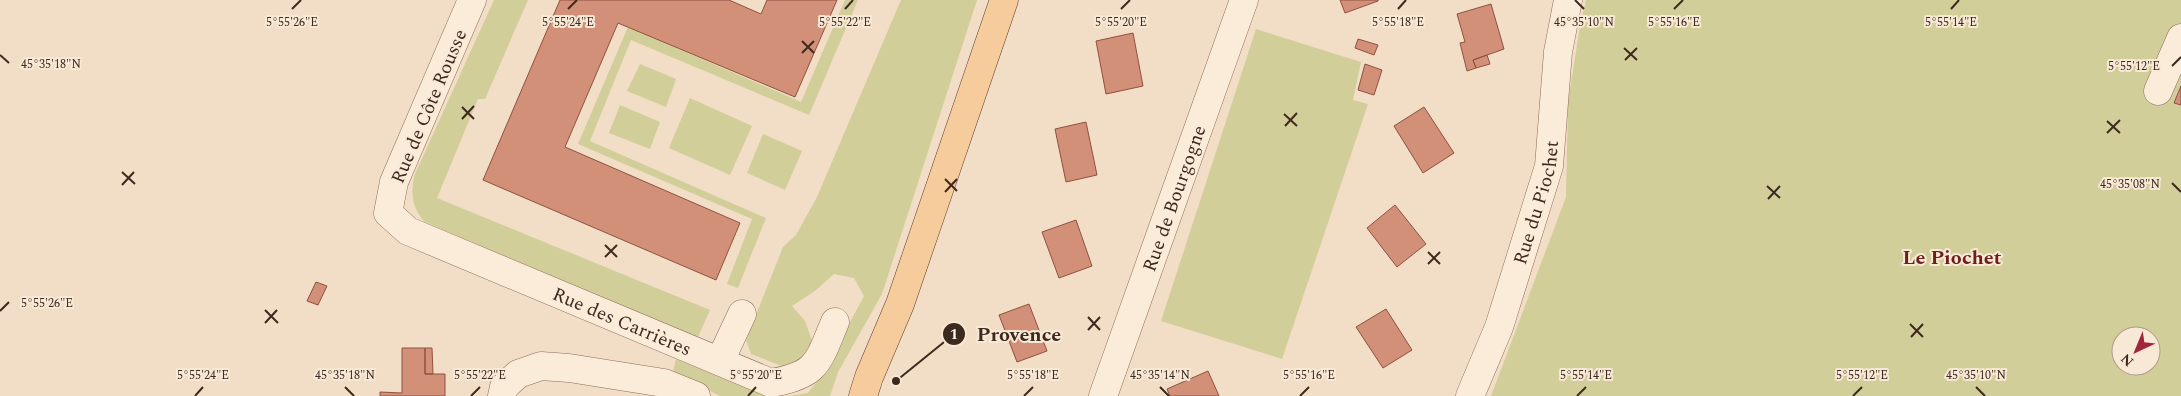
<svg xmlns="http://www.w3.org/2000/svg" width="2181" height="396" font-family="Spectral,serif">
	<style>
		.green { fill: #d1ce99; fill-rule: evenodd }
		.building { fill: #d29079; stroke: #90513e }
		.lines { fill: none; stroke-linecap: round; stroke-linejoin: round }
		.minor-casing { stroke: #8f6d5a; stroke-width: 29 }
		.major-casing { stroke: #5d3c2e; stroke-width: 29 }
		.minor { stroke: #fbecda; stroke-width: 28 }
		.major { stroke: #f6cc9c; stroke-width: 28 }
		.ticks { fill: none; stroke: #3e291f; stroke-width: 2 }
		.labels { text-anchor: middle; stroke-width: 4; stroke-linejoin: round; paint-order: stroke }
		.street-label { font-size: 19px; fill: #3e291f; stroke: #f8e9d6 }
		.neighbourhood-label { font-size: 20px; font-weight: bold; fill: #6e1f1b; stroke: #f8e9d6 }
		.ticks-label { font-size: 12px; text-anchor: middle; fill: #3e291f; stroke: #f8e9d6; stroke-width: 4; stroke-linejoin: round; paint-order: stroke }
		.leader { fill: none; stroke: #3e291f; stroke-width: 2 }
		.callout-dot { fill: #3e291f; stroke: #f8e9d6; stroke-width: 2 }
		.mark-label { font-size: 15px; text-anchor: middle; font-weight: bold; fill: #fff }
		.callout-label { font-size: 20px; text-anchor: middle; font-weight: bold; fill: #3e291f; stroke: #f8e9d6; stroke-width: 4; stroke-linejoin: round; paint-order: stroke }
	</style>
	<rect width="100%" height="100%" fill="#f2ddc6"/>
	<path class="green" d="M494,0H528L485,99H478L437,198L710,310L697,339L425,222C412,208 410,193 415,174Z
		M845,0H858L809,115L631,40L590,141L766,218L738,288L727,284L752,219L578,144L628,27L801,102Z
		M901,0H977L882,294L838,372L830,396H789L808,393L821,376L864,296L854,278L834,274L815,291L792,306L805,321L812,341L801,360L784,367L751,354L746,340L783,247L796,235L817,197Z
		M1586,0H2181V396H1491L1566,197L1568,102L1580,26ZM2121,336H2151V366H2121Z
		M1256,29L1361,62L1353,100L1368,104L1282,359L1161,321Z
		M640,64L676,79L666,107L627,91Z
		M690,98L752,126L730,175L669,148Z
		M620,105L660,122L650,149L609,133Z
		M763,134L802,151L785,190L747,173Z
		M676,359L744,387L777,396H720L673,372Z"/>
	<path class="building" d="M560,0H729L761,14L767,0H837L795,97L618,23L565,147L740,223L716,280L483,180Z
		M1340,0H1378V1L1345,13Z
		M1491,4L1504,49L1473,60L1476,68L1467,71L1460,43L1465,42L1457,14Z
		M1133,33L1143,86L1106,94L1096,41Z
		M1358,39L1378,45L1374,55L1355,48Z
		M1487,55L1490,64L1476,68L1473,60Z
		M1365,64L1382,70L1374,95L1358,90Z
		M2181,86V105L2174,103Z
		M1424,107L1454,153L1423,173L1394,126Z
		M1086,122L1097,175L1066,182L1055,129Z
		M1395,205L1426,244L1397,267L1367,228Z
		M1076,220L1092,266L1059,278L1042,232Z
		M316,282L327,286L318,305L307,301Z
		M1029,304L1047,351L1017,362L999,315Z
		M1386,309L1412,350L1383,368L1356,327Z
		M402,348H425V374H445V396H380V392L402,393Z
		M425,348H432L433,374H425Z
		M1208,371L1219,396H1170L1167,389Z"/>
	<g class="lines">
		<defs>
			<g id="minor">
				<path id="s1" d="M472,0L394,182L388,213L408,231L771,383C818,375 818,362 835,322"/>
				<path d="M2158,91L2181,38"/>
				<path d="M720,361L742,314"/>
				<path d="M502,396L504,387L518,374L541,366L569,368L664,383L696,396"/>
				<path id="s2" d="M1103,396L1244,0"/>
				<path id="s3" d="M1470,396L1499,327L1549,166L1558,52L1568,0"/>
			</g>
			<path id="major" d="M863,396L869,377L900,304L1004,0"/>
		</defs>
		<use href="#minor" class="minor-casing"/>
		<use href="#major" class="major-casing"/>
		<use href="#minor" class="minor"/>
		<use href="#major" class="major"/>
	</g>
	<path class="ticks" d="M1575,0L1584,9M292,9L301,0M568,9L577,0M845,9L853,0M1121,9L1130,0M1398,9L1406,0M1674,9L1683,0M1951,9L1959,0M802,41L814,53M1624,48L1637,60M802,53L814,41M0,55L9,63M1625,60L1637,48M2172,66L2181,57M462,107L474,119M1284,114L1297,126M462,119L474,106M2107,121L2120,133M1285,126L1297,113M2107,133L2120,120M122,172L135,184M945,179L957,191M2172,183L2181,192M122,185L134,172M1767,186L1780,198M945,192L957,179M1768,199L1780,186M605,245L617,257M1428,252L1440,264M605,257L617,245M1428,264L1440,252M265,310L278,323M0,311L9,302M1088,317L1100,330M265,323L277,310M1910,324L1923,337M1088,330L1100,317M1911,337L1923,324M345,387L354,396M1160,387L1169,396M1976,387L1985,396M195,396L203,387M471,396L480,387M748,396L756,387M1024,396L1033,387M1300,396L1309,387M1577,396L1586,387M1853,396L1862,387"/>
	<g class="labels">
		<g class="street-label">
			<text transform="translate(428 106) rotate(-67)" y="7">Rue de Côte Rousse</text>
			<text dy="7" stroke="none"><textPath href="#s2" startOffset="210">Rue de Bourgogne</textPath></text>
			<text dy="7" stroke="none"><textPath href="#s3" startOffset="205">Rue du Piochet</textPath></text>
			<text dy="7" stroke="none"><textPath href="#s1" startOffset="489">Rue des Carrières</textPath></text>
		</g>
		<g class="neighbourhood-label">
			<text x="1952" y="264">Le Piochet</text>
		</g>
	</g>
	<g class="ticks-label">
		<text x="1584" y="26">45°35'10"N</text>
		<text x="1121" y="26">5°55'20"E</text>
		<text x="1674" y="26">5°55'16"E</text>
		<text x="1951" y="26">5°55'14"E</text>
		<text x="292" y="26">5°55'26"E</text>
		<text x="568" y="26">5°55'24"E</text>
		<text x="845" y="26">5°55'22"E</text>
		<text x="1398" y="26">5°55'18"E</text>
		<text x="51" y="68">45°35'18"N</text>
		<text x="2134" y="70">5°55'12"E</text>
		<text x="2130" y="188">45°35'08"N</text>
		<text x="47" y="307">5°55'26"E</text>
		<text x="203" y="379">5°55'24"E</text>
		<text x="480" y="379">5°55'22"E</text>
		<text x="756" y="379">5°55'20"E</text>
		<text x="1033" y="379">5°55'18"E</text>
		<text x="1309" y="379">5°55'16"E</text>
		<text x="1586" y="379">5°55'14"E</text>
		<text x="1862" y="379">5°55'12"E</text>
		<text x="345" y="379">45°35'18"N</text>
		<text x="1160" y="379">45°35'14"N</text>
		<text x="1976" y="379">45°35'10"N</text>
	</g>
	<path class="leader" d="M896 381L954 334"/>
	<g class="callout-dot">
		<circle cx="896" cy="381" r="5"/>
		<circle cx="954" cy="334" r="12"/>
	</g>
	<g class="mark-label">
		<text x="954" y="339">1</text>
	</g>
	<g class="callout-label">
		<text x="1019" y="341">Provence</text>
	</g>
	<g transform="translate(2136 351) rotate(224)"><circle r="24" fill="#f8e9d6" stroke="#ae9c8d"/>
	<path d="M0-4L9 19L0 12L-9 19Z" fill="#a2253b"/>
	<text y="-8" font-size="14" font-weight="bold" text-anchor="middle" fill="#3e291f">N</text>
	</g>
</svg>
